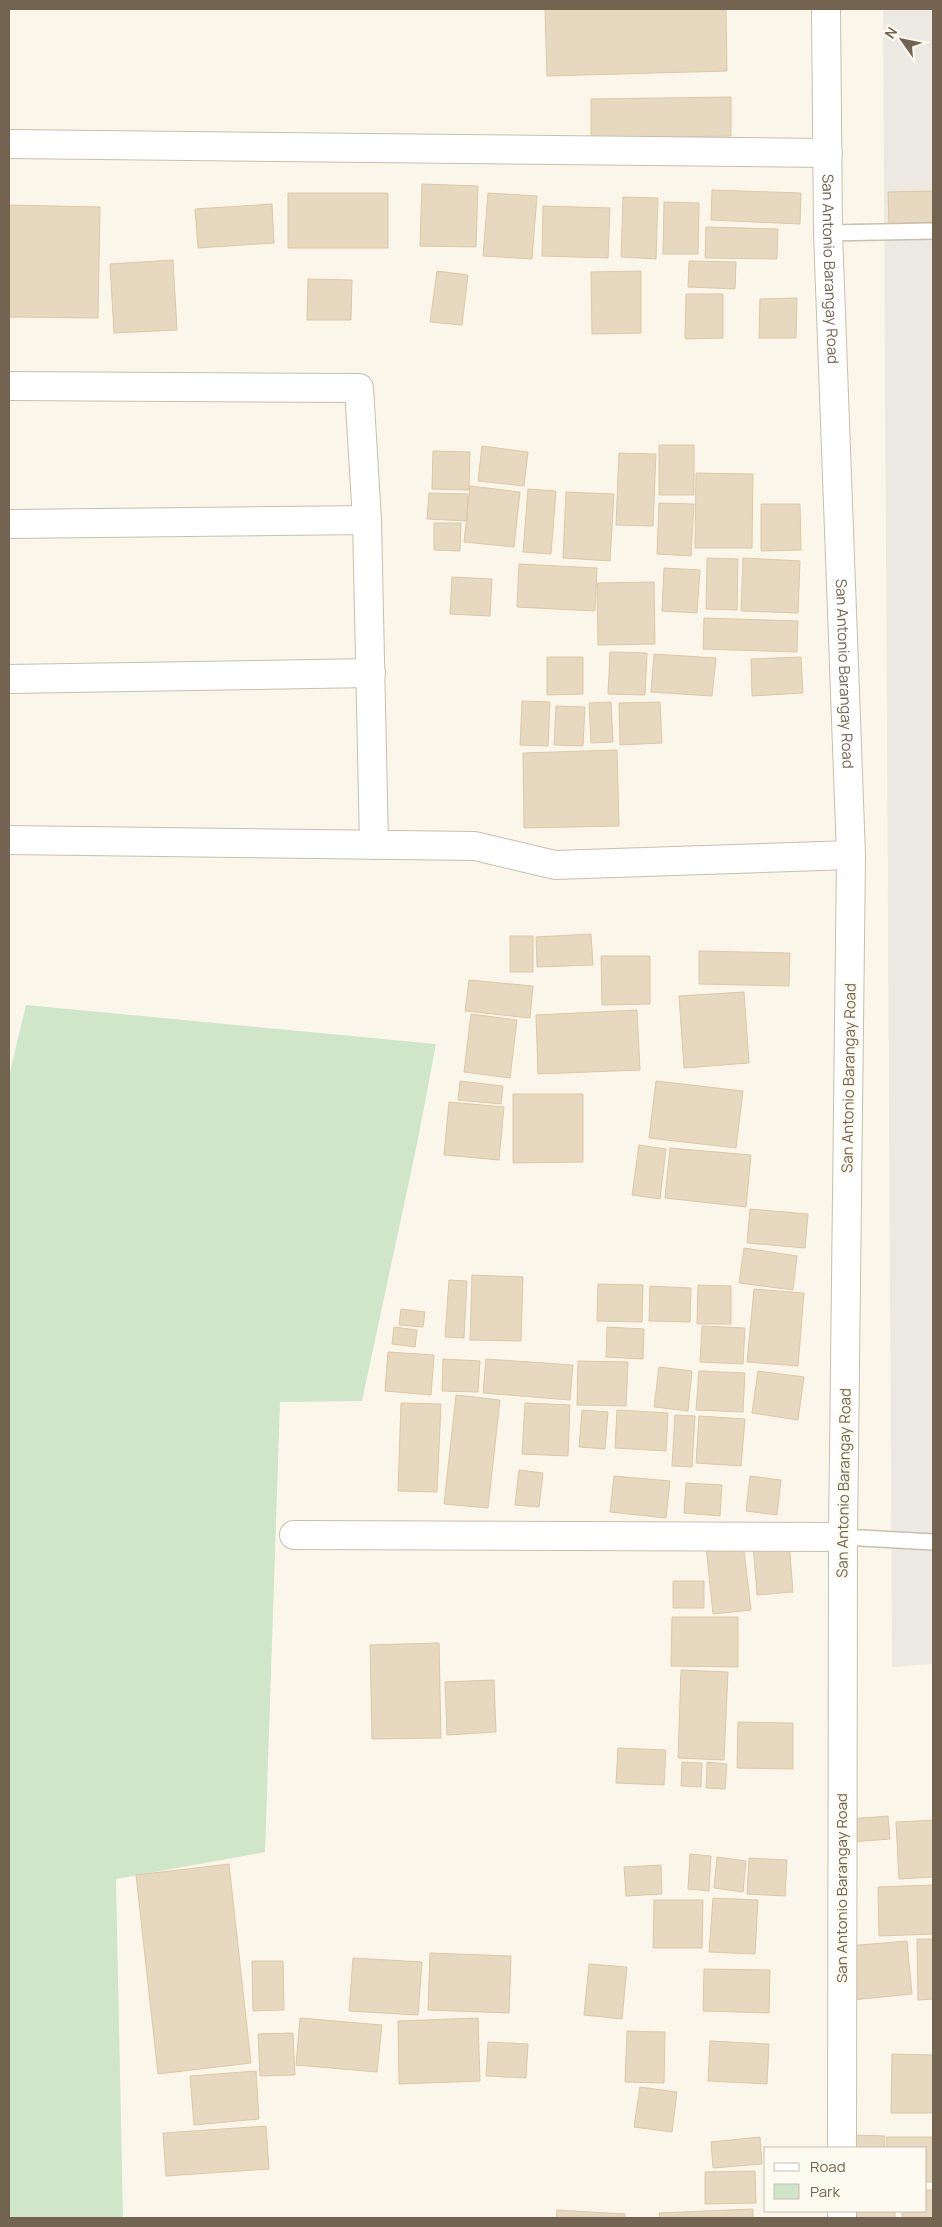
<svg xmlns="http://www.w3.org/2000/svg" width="942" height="2227" font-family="Manrope,sans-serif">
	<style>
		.industrial { fill: #ece9e2 }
		.green { fill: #cfe6c9 }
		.building { fill: #e7d8c0; stroke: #ddc8a7 }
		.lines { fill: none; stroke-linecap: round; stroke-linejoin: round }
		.service-casing { stroke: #c8bfae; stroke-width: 18 }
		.minor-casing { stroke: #c8bfae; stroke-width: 30 }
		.service { stroke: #fff; stroke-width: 15 }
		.minor { stroke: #fff; stroke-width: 28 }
		.labels { text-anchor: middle; stroke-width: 4; stroke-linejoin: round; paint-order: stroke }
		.street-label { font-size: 15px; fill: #726450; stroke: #fdfbf0 }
	</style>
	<rect width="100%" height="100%" fill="#faf7ea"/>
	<path class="industrial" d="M883,9H933V1664L892,1667Z"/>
	<path class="green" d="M26,1005L436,1044L417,1144L362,1401L280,1402L265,1852L116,1879L123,2218H9V1076Z"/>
	<path class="building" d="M545,9H726L727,71L547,76Z
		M731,97V136L591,138V99Z
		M422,184L478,186L476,247L420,246Z
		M712,190L801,193L800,224L711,220Z
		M933,191V222L889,224L888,192Z
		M288,193H388V248H288Z
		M488,193L537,196L532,259L483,256Z
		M623,197L658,198L656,259L621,257Z
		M664,202L699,203L698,254H663Z
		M272,204L274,243L198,248L195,209Z
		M9,205L100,207L98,318L9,317Z
		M543,206L610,208L608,258L542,256Z
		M706,227L778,229L777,259L705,258Z
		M173,260L177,330L114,333L110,264Z
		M689,261L736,262L735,289L688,287Z
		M437,271L468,275L462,325L430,322Z
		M641,271V333L592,334L591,272Z
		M308,279L352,280L351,320H307Z
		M686,294H723V338L685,339Z
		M797,298L796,338H759L760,299Z
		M659,445H694V495H659Z
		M482,446L528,452L524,486L478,481Z
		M433,451L470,452L469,490L432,489Z
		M619,453L656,454L653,526L616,525Z
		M696,473L753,474L752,548H695Z
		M470,486L520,492L514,547L464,542Z
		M528,489L556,491L551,554L523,552Z
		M566,492L614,494L610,561L563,558Z
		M429,493L468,494L467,521L427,519Z
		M659,503L694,504L691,556L657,554Z
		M761,504H800L801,550L761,551Z
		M434,523H461L460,551L434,550Z
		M707,558L738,559L737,610L706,609Z
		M743,558L800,561L798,613L741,611Z
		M519,564L597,568L595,611L517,607Z
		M664,568L700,570L697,613L662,611Z
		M452,577L492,579L490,616L450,614Z
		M654,582L655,644L598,645L597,583Z
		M704,618L798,621L797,652L703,649Z
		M610,652L647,653L645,695L608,694Z
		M654,654L716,658L712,696L651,692Z
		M547,657H583V694L547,695Z
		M801,657L803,693L752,696L751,659Z
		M522,701L550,702L548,746L520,745Z
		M611,702L613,742L591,743L589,703Z
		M660,702L662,743L620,745L619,703Z
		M556,706L585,707L583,746L554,745Z
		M617,750L619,826L524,828L523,753Z
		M591,934L593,965L537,967L536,937Z
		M510,936H533V972H510Z
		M699,951L790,953L789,986L699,984Z
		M601,956H650V1004L602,1005Z
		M469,980L533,986L530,1018L465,1011Z
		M744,992L749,1063L684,1068L679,996Z
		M637,1010L640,1070L538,1074L536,1015Z
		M471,1014L517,1020L510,1078L464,1072Z
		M460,1081L503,1086L501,1104L458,1100Z
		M656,1081L743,1091L736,1148L649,1138Z
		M513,1094H583V1162L513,1163Z
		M449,1102L504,1107L499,1160L444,1155Z
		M639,1145L666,1149L660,1199L632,1195Z
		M670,1148L751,1155L746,1207L665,1198Z
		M750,1209L808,1214L805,1248L747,1243Z
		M744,1248L797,1256L793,1290L739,1283Z
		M472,1275L523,1277L521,1341L470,1340Z
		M449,1280L467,1281L464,1338L445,1337Z
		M598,1284L643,1285L642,1322L597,1321Z
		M698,1285L731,1286V1324H697Z
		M650,1286L691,1288L690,1322L649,1321Z
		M754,1289L804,1293L798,1366L747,1362Z
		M401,1309L425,1312L423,1327L399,1325Z
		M702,1326L745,1328L743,1364L700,1362Z
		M394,1327L417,1330L415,1347L392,1344Z
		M607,1327L644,1329L643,1359L606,1357Z
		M388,1352L434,1355L431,1395L385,1391Z
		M443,1359L480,1361L478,1392L442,1391Z
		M486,1359L573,1365L570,1400L483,1393Z
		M578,1361L628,1362L626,1406L577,1405Z
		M659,1367L692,1371L688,1411L654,1407Z
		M699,1371L745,1373L743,1412L696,1410Z
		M758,1371L804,1377L798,1420L752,1413Z
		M456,1395L500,1400L488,1508L444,1504Z
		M401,1403L441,1404L437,1492L398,1491Z
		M525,1403L570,1405L568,1456L522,1454Z
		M582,1410L608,1412L605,1449L579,1447Z
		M617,1410L668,1413L666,1451L615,1448Z
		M675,1415L695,1416L692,1467L672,1466Z
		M699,1416L745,1419L741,1466L696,1463Z
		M519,1470L543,1473L539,1507L515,1505Z
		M614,1476L670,1481L666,1518L610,1512Z
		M750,1476L781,1480L777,1515L746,1511Z
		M686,1483L722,1485L720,1516L684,1513Z
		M789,1541L793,1592L757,1595L753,1544Z
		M743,1542L751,1610L713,1614L706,1546Z
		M673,1581H704V1608H673Z
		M672,1617H738V1667L671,1666Z
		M439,1643L441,1738L372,1739L370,1645Z
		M681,1670L728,1672L724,1760L678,1758Z
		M494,1680L496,1732L447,1735L445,1682Z
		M738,1722L793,1723V1769L737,1768Z
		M618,1748L666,1750L664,1785L616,1783Z
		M682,1762L702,1763L701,1787L681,1786Z
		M707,1762L727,1764L725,1789L706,1788Z
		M888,1816L890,1839L851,1842L849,1819Z
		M933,1820V1877L899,1879L896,1822Z
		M690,1854L711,1856L709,1891L688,1889Z
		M717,1857L746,1861L743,1892L714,1888Z
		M749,1858L787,1860L785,1896L747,1894Z
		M229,1864L251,2063L158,2074L136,1875Z
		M661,1865L662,1894L626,1896L624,1867Z
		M933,1885V1934L879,1936L878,1887Z
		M713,1898L758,1900L755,1954L709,1952Z
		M654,1900H703L702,1948H653Z
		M917,1939H933V1999L918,2000Z
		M907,1941L912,1994L852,2000L847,1946Z
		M430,1953L511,1956L509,2013L428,2010Z
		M353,1958L422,1962L418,2015L349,2011Z
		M252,1961H283L284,2010L253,2011Z
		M589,1964L627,1967L622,2019L584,2015Z
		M704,1969L770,1970L769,2013L703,2011Z
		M300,2018L382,2025L377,2072L296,2065Z
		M478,2018L480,2081L399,2084L398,2021Z
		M627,2031L665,2032L664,2083L625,2082Z
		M293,2033L295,2075L260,2076L258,2034Z
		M710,2041L769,2044L767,2084L708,2081Z
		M488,2042L528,2044L526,2078L486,2076Z
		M892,2054L933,2055V2113H891Z
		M256,2071L259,2119L194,2125L190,2076Z
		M640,2087L677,2092L672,2132L634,2127Z
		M266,2126L269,2169L166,2176L163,2133Z
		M854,2135L885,2136L884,2148H853Z
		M760,2137L762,2164L713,2168L711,2142Z
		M887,2137H933V2182H926V2148H886Z
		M755,2171L756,2203L705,2204V2172Z
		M926,2190H933V2218H902V2211H926Z
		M753,2209V2218H660L659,2213Z
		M557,2210L625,2214V2218H556Z
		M856,2211H895V2218H855Z"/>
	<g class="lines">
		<defs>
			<path id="service" d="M828,233L933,231
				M843,1537L933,1542"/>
			<g id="minor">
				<path id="s1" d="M826,9L828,233L851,855L843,1537L842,2148"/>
				<path d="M9,144L828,153"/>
				<path d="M9,386L359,388L367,520L374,845"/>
				<path d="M9,524L367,520"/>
				<path d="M9,679L371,673"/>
				<path d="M9,840L475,846L555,865L851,855"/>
				<path d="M294,1535L843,1537"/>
				<path d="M842,2218V2211"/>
			</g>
		</defs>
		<use href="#service" class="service-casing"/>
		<use href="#minor" class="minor-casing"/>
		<use href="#service" class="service"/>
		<use href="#minor" class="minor"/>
	</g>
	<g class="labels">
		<g class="street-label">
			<text dy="5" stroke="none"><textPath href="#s1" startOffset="260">San Antonio Barangay Road</textPath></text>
			<text dy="5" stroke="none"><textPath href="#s1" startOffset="665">San Antonio Barangay Road</textPath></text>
			<text transform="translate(849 1078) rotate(-89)" y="5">San Antonio Barangay Road</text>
			<text transform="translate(844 1483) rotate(-89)" y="5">San Antonio Barangay Road</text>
			<text transform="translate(842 1888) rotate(-90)" y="5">San Antonio Barangay Road</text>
		</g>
	</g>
	<rect width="942" height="2227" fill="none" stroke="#726450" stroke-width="20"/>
	<rect x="764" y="2147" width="162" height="65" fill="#fdfbf0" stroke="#c5bfb0"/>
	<rect x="774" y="2163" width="25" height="8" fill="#ffffff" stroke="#c5bfb0"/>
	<text x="810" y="2172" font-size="15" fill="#726450">Road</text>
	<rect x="774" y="2184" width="25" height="15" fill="#cfe6c9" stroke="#c5bfb0"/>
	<text x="810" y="2197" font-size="15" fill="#726450">Park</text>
	<g transform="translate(902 40) rotate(303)" stroke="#fdfbf0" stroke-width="4" paint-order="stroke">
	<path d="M0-4L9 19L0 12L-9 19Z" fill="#726450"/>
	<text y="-8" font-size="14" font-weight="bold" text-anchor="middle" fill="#726450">N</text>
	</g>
</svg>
